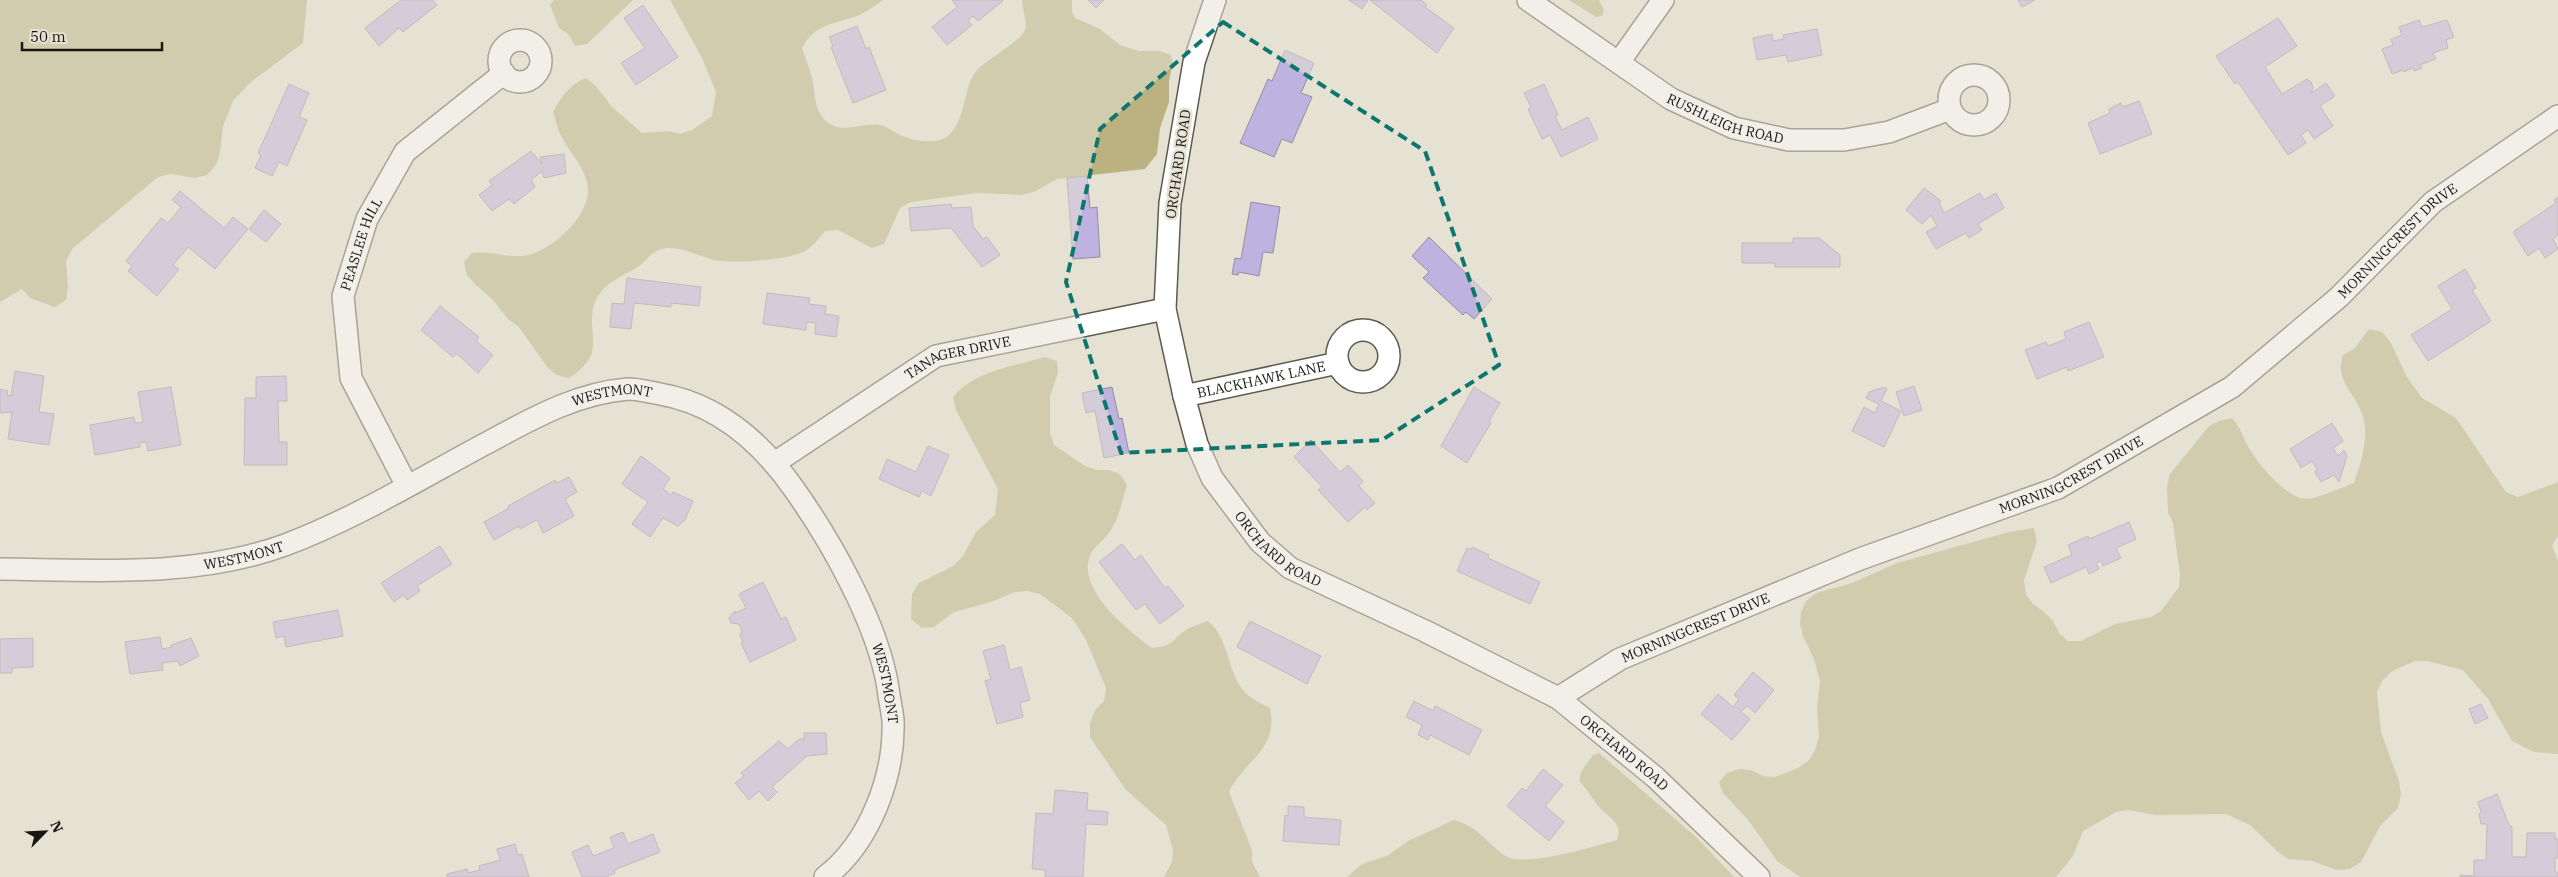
<svg xmlns="http://www.w3.org/2000/svg" width="2558" height="877" font-family="'IBM Plex Serif',serif">
	<style>
		.forest { fill: #bbb181 }
		.building { fill: #beb2e0; stroke: #928f9c }
		.lines { fill: none; stroke-linecap: round; stroke-linejoin: round }
		.street-casing { stroke: #5d5a4e; stroke-width: 24 }
		.street { stroke: #fff; stroke-width: 21 }
		.marked { fill: none; stroke: #0f766e; stroke-width: 4; stroke-dasharray: 10 6; stroke-linejoin: round }
		.labels { text-anchor: middle; stroke-width: 5; stroke-linejoin: round; paint-order: stroke }
		.street-label { font-size: 14px; fill: #181712; stroke: #e5e2d4 }
	</style>
	<rect width="100%" height="100%" fill="#e5e2d4"/>
	<path class="forest" d="M0,0H307L303,43L251,82L233,101L223,126L220,153L216,165L207,175L195,178L171,174L158,177L72,249L66,261L68,287L66,300L55,307L30,298L22,289L0,302Z
		M554,0H633L587,44L575,46L569,35L559,28L550,5Z
		M670,0H883C875,5 867,12 859,15C835,25 816,22 802,48C805,57 809,67 812,77C815,91 814,109 825,120C842,136 861,122 880,125C886,126 894,132 900,135C914,141 939,146 950,134C966,117 963,92 974,74C984,59 1026,40 1026,26C1026,18 1022,9 1022,0H1072V12L1075,18L1100,29L1120,45L1139,51H1159L1171,55L1173,62L1169,81V102L1160,128L1157,154L1145,169L1057,179L1034,192L1021,195L977,193L911,202L900,208L884,244L872,248L838,230L825,231C820,237 814,245 807,250C793,260 731,264 714,260C697,256 676,243 659,250C649,254 645,263 636,268C622,277 606,281 597,298C581,329 612,351 569,378L557,375L548,368L518,326L508,319L493,300L475,284L467,275L464,262L472,253C489,251 505,257 522,256C549,254 589,218 588,189C587,169 569,152 560,134C557,128 556,120 553,112C561,97 570,84 586,78L596,86L611,106L642,133L668,131L680,134L692,130L712,116L716,92L702,58Z
		M1569,0H1599L1604,10L1602,16L1596,17Z
		M2369,329L2382,332L2391,343L2407,377L2422,398L2456,418L2506,492L2518,497L2558,482V536L2552,545L2558,561V754L2534,752L2512,741L2488,699L2463,670L2427,661H2415L2392,671L2382,681L2377,692L2381,732L2399,781L2401,795L2398,808L2380,826L2361,862L2350,869L2337,870L2312,861L2288,859L2278,852L2250,825L2226,814L2155,815L2129,810L2116,812L2083,831L2073,856L2056,877H1800L1777,861L1749,821L1723,793L1719,782L1727,773L1739,769L1751,770L1763,776L1775,777L1798,768L1809,760L1815,750L1819,737L1817,707L1820,682L1814,659L1803,636L1800,624L1801,612L1806,601L1816,593L1852,583L1897,563L2009,532L2034,528L2037,541L2024,580L2026,594L2033,604L2043,611L2053,621L2059,633L2068,641H2081L2115,624L2151,617L2161,611L2179,587L2180,575L2173,523L2168,512L2167,487L2170,474L2209,426L2219,421L2232,418C2241,427 2242,437 2249,448C2258,464 2286,498 2306,499C2317,499 2343,487 2354,483C2361,461 2371,435 2361,411C2352,390 2335,380 2343,355L2354,349Z
		M1045,357L1057,361L1058,373L1050,396V433L1054,445L1085,466L1097,470H1109L1120,474L1127,485C1122,499 1120,516 1112,528C1106,540 1093,545 1089,558C1079,592 1129,631 1152,648C1176,645 1170,641 1186,630C1192,626 1201,624 1208,621C1231,640 1227,679 1249,696C1255,701 1263,704 1270,708C1279,750 1244,760 1229,792L1252,850V862L1260,877H1164L1172,862L1173,850L1166,825L1126,790L1090,737V723L1095,710L1104,701L1106,688L1086,640L1072,618L1040,594L1027,591L1015,592L991,602L954,612L934,627L922,628L911,619L912,594L919,583L953,566L963,556L976,532L995,515L998,489L956,410L953,397C974,371 1014,366 1045,357Z
		M1599,753L1696,837L1734,877H1347L1362,864L1387,856L1408,841L1454,820C1481,828 1484,841 1504,855C1522,869 1595,846 1617,840C1623,822 1610,819 1600,808C1592,799 1588,790 1580,782C1578,771 1588,764 1593,755Z"/>
	<path class="building" d="M401,0H433L437,5L403,32L399,28L379,46L365,28Z
		M952,0H1002L1003,1L978,21L973,16L968,20L972,25L947,45L932,27L957,7Z
		M1088,0H1104L1096,8Z
		M1349,0H1368L1362,9Z
		M1370,0H1421L1427,5L1425,7L1454,28L1437,53Z
		M2018,0H2035L2022,7Z
		M643,5L678,57L636,85L621,63L645,48L624,18Z
		M2278,18L2297,46L2265,67L2282,94L2307,79L2311,82L2313,87L2311,93L2326,83L2335,96L2320,106L2333,126L2314,139L2308,130L2301,135L2306,143L2288,155L2238,82L2235,84L2216,56Z
		M2419,20L2422,27L2447,20L2454,37L2446,40L2448,48L2433,53L2436,59L2420,65L2422,68L2414,71L2413,68L2404,72L2403,70L2392,74L2382,49L2393,45L2391,39L2402,35L2399,27Z
		M857,26L866,49L869,47L886,90L853,103L831,47L833,46L829,37Z
		M1817,29L1822,55L1788,62L1786,55L1757,60L1753,38L1772,34L1773,41L1784,39L1783,35Z
		M1285,50L1314,63L1301,93L1312,97L1292,143L1282,139L1274,157L1240,143L1268,79L1272,81Z
		M289,84L309,93L299,117L307,120L287,166L279,162L272,176L255,168L261,155L258,153Z
		M1544,84L1558,115L1555,116L1562,130L1588,117L1598,139L1561,157L1550,135L1542,139L1528,109L1531,107L1524,93Z
		M2139,101L2152,134L2100,154L2088,123L2110,113L2109,109L2121,103L2123,107Z
		M531,151L542,164L540,157L564,154L566,173L544,178L542,171L531,180L535,187L514,204L509,199L492,211L479,195L492,185L489,181Z
		M1087,176L1090,208L1097,207L1100,257L1073,259L1067,178Z
		M1924,188L1941,201L1939,202L1944,213L1980,193L1984,200L1996,193L2004,208L1978,224L1982,230L1969,238L1966,233L1936,249L1926,232L1937,226L1931,215L1922,224L1906,210Z
		M180,191L224,228L233,217L248,229L215,269L188,247L173,265L179,269L157,296L128,271L132,266L126,261L161,218L168,223L181,207L172,200Z
		M2558,197V235L2553,239L2558,249L2545,258L2539,248L2528,256L2513,232L2556,203L2554,200Z
		M1251,202L1280,207L1273,253L1263,252L1259,276L1239,272L1238,275L1232,274L1235,258L1241,259Z
		M951,204L952,208L971,207L973,226L983,239L987,237L1000,255L982,267L951,228L911,231L909,208Z
		M264,210L281,224L266,242L249,229Z
		M1429,237L1492,299L1474,319L1466,312L1463,315L1423,278L1429,272L1412,256Z
		M1793,238H1819L1840,255V267H1775V263H1742V243H1793Z
		M2465,269L2476,288L2472,290L2491,321L2428,361L2411,335L2452,309L2438,286Z
		M627,278L701,287L699,306L671,303V307L634,303L631,329L610,327L612,303L624,304Z
		M767,293L810,298L809,304L826,306L825,314L839,316L836,337L815,334L816,323L807,322L806,330L763,324Z
		M440,306L479,337L476,341L493,355L478,373L456,353L453,357L421,330Z
		M2089,322L2104,357L2068,371L2067,367L2037,379L2025,350L2046,342L2048,346L2066,339L2064,332Z
		M15,371L44,376L39,412L54,414L49,445L8,439L12,412L0,413V389L8,391L7,395L11,396Z
		M286,376L287,401H278L279,442H287V465H244L245,398H256V377Z
		M1914,386L1922,410L1904,416L1896,392Z
		M171,387L181,445L148,451L146,442L139,443L140,447L95,455L90,425L134,417L135,423L143,422L138,392Z
		M1112,387L1119,419L1122,418L1129,453L1104,458L1095,411L1086,413L1082,393Z
		M1474,387L1500,403L1489,421L1491,423L1467,463L1441,446Z
		M1884,387L1887,389L1881,401L1901,411L1884,447L1852,431L1864,407L1875,413L1879,404L1866,398L1869,392Z
		M2332,423L2343,441L2333,448L2338,456L2344,450L2347,456L2339,482L2334,475L2321,482L2315,472L2317,469L2312,461L2301,468L2290,449Z
		M1311,440L1340,472L1348,465L1363,481L1359,486L1375,503L1367,510L1365,507L1348,522L1318,490L1322,487L1294,457Z
		M928,446L949,455L931,496L922,491L919,497L879,479L887,459L916,472Z
		M641,456L670,478L663,489L671,495L673,492L693,501L685,520L678,526L663,518L650,537L632,524L648,502L622,484Z
		M569,477L577,492L565,499L574,516L543,533L537,520L520,529L519,526L494,540L484,522L509,508L508,506L555,480L557,483Z
		M2129,522L2136,539L2116,548L2121,558L2103,566L2101,561L2096,563L2099,569L2089,574L2086,567L2051,583L2044,567L2072,555L2068,545L2088,536L2089,539Z
		M1122,544L1135,560L1141,555L1165,588L1168,586L1184,606L1160,624L1145,604L1136,610L1099,562Z
		M440,546L452,564L417,586L420,591L407,600L403,595L394,602L381,583Z
		M1472,547L1489,555L1488,558L1540,582L1530,604L1457,571L1467,548L1471,550Z
		M763,582L781,619L786,617L796,640L750,662L741,643L743,642L740,635L742,631L739,624L731,623L729,618L735,611V613L746,608L739,594Z
		M338,610L343,636L286,647L284,636L276,638L273,622Z
		M1250,621L1321,656L1307,684L1237,647Z
		M160,637L162,649L172,647L171,645L191,638L199,656L180,666L178,661L162,663L163,670L130,674L125,642Z
		M33,638V667L12,668V673H0V639Z
		M1004,645L1010,670L1021,667L1030,700L1020,703L1023,717L997,724L985,681L991,679L983,651Z
		M1753,672L1774,690L1755,713L1747,706L1741,712L1750,719L1732,740L1701,714L1718,694L1733,707L1739,699L1734,695Z
		M1414,701L1433,711L1435,706L1482,730L1469,755L1430,735L1428,740L1418,735L1422,725L1406,717Z
		M2481,704L2488,718L2475,724L2469,709Z
		M804,733H826L827,754L807,756L772,787L777,792L768,801L759,791L749,800L735,783L744,776L741,773L779,741L788,749L799,739H804Z
		M1543,769L1563,785L1545,806L1564,822L1549,841L1507,806L1522,788L1526,791Z
		M1055,790L1088,793L1087,810L1108,812L1107,825L1086,824L1083,877H1045V870L1032,869L1036,813L1053,814Z
		M2497,794L2508,823L2512,827V857H2526L2527,833H2555V839H2558V858H2555V872H2558V877H2460V875L2474,876V860H2486L2487,824H2481L2479,814L2481,812L2478,802Z
		M1288,806L1304,807V817L1341,820L1339,845L1283,841L1285,815L1288,816Z
		M623,832L628,844L653,834L660,852L614,870L615,873L606,877H582L572,852L588,845L593,856L614,848L610,837Z
		M515,844L518,855L522,854L529,877H447V874L467,869L468,873L480,870L479,866L500,860L497,849Z"/>
	<g class="lines">
		<defs>
			<g id="street">
				<path id="s1" d="M1215,0L1194,62L1170,203L1165,309L1184,396L1197,444L1212,478L1260,542L1290,568L1425,631L1558,698L1655,777L1759,877"/>
				<path id="s2" d="M1528,0L1671,99L1734,128L1789,140H1844L1889,132L1950,109"/>
				<circle cx="520" cy="61" r="21"/>
				<path d="M1619,62L1663,0"/>
				<circle cx="1974" cy="100" r="25"/>
				<circle cx="1363" cy="356" r="26"/>
				<path id="s3" d="M1184,396L1338,363"/>
				<path id="s4" d="M776,462L936,356L1165,309"/>
				<path id="s5" d="M407,486L351,378L343,296L367,219L405,152L504,73"/>
				<path id="s6" d="M0,569C94,570 194,578 285,545C354,519 418,480 483,445C528,421 575,393 628,389C638,389 649,392 660,394C718,404 761,442 794,489C831,541 878,624 888,688C889,698 892,710 893,720C895,775 870,843 825,877"/>
				<path id="s7" d="M1558,698L1620,659L1860,559L2058,488L2232,387L2339,297L2433,202L2558,116"/>
			</g>
		</defs>
		<use href="#street" class="street-casing"/>
		<use href="#street" class="street"/>
	</g>
	<path d="M0 0H2558V877H0ZM1223,22L1425,151L1499,365L1382,440L1121,453L1066,282L1100,129Z" fill="#e5e2d4" fill-opacity=".55" fill-rule="evenodd"/>
	<path class="marked" d="M1223,22L1425,151L1499,365L1382,440L1121,453L1066,282L1100,129Z"/>
	<g class="labels">
		<g class="street-label">
			<text dy="5" stroke="none"><textPath href="#s2" startOffset="232">RUSHLEIGH ROAD</textPath></text>
			<text transform="translate(1178 164) rotate(-82)" y="5">ORCHARD ROAD</text>
			<text dy="5" stroke="none"><textPath href="#s7" startOffset="966">MORNINGCREST DRIVE</textPath></text>
			<text dy="5" stroke="none"><textPath href="#s5" startOffset="259">PEASLEE HILL</textPath></text>
			<text dy="5" stroke="none"><textPath href="#s4" startOffset="212">TANAGER DRIVE</textPath></text>
			<text dy="5" stroke="none"><textPath href="#s3" startOffset="79">BLACKHAWK LANE</textPath></text>
			<text dy="5" stroke="none"><textPath href="#s6" startOffset="650">WESTMONT</textPath></text>
			<text dy="5" stroke="none"><textPath href="#s7" startOffset="561">MORNINGCREST DRIVE</textPath></text>
			<text dy="5" stroke="none"><textPath href="#s1" startOffset="589">ORCHARD ROAD</textPath></text>
			<text dy="5" stroke="none"><textPath href="#s6" startOffset="245">WESTMONT</textPath></text>
			<text dy="5" stroke="none"><textPath href="#s7" startOffset="155">MORNINGCREST DRIVE</textPath></text>
			<text dy="5" stroke="none"><textPath href="#s6" startOffset="1084">WESTMONT</textPath></text>
			<text dy="5" stroke="none"><textPath href="#s1" startOffset="994">ORCHARD ROAD</textPath></text>
		</g>
	</g>
	<g transform="translate(45 832) rotate(66)" stroke="#e5e2d4" stroke-width="4" paint-order="stroke">
	<path d="M0-4L9 19L0 12L-9 19Z" fill="#181712"/>
	<text y="-8" font-size="14" font-weight="bold" text-anchor="middle" fill="#181712">N</text>
	</g>
	<path d="M22 42v8h140v-8" fill="none" stroke="#181712" stroke-width="2.5"/>
	<text x="30" y="42" font-size="15" fill="#181712" stroke="#e5e2d4" stroke-width="4" paint-order="stroke">50 m</text>
</svg>
